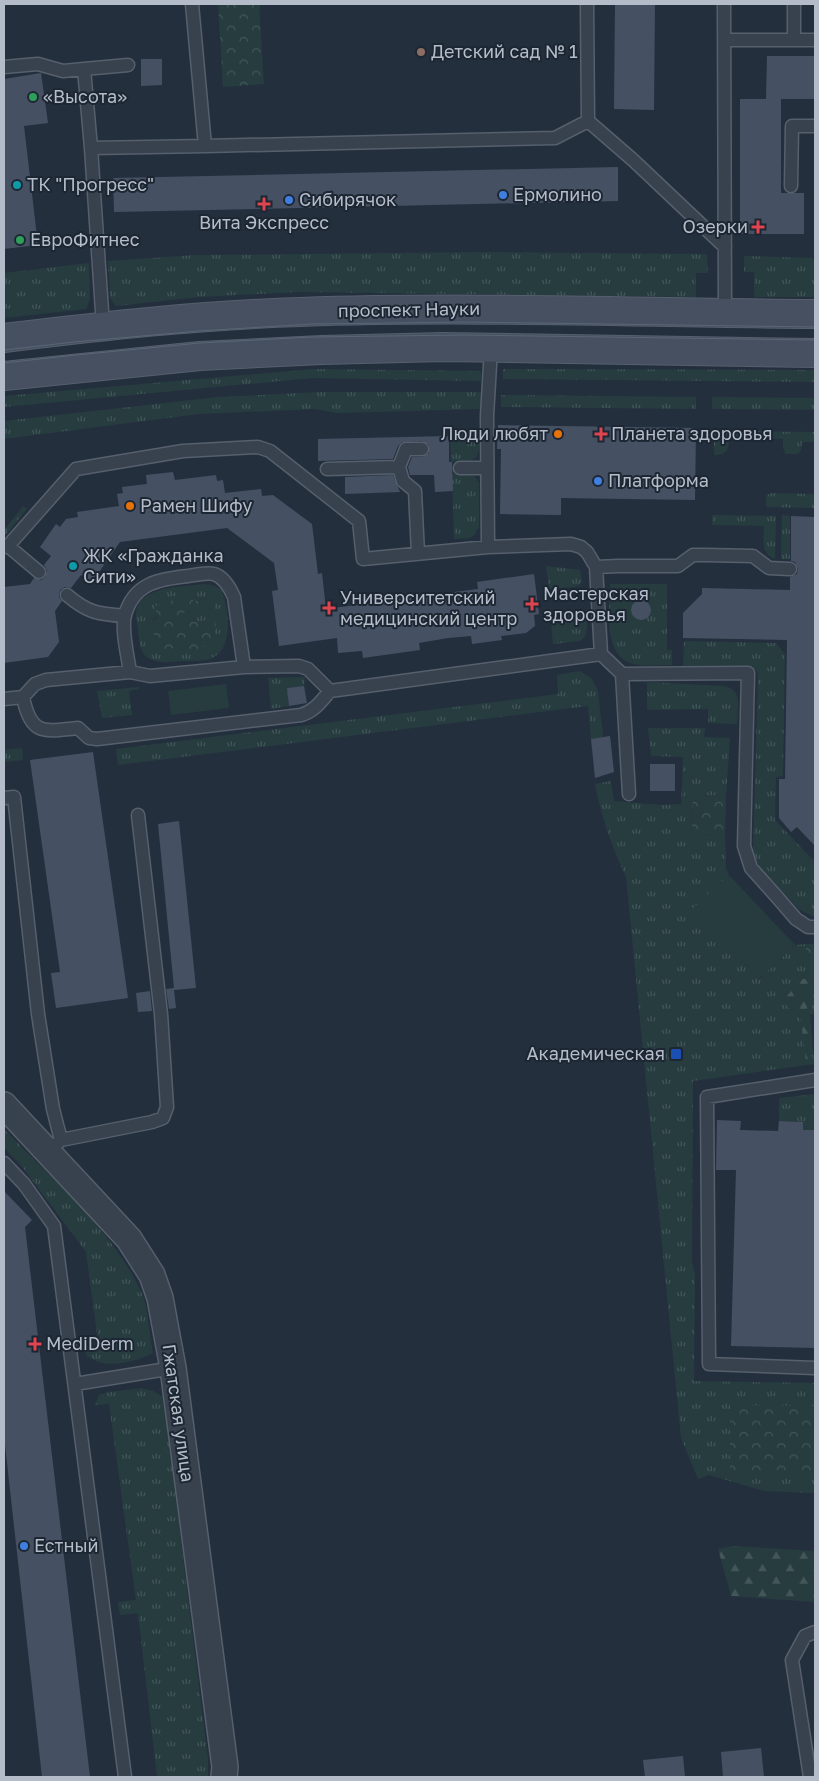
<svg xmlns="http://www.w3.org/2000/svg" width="819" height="1781" font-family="'Golos Text',sans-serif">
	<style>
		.grass { fill: url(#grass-tufts); fill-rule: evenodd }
		.forest { fill: url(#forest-firs) }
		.park { fill: url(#park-crowns) }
		.garden { fill: #263c3f }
		.building { fill: #455162 }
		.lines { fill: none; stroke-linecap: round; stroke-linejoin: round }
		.service-casing { stroke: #565f6c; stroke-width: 15 }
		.minor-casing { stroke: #565f6c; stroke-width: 28 }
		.secondary-casing { stroke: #565f6c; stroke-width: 30 }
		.service { stroke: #38414e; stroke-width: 12 }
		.minor { stroke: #38414e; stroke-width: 25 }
		.secondary { stroke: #465061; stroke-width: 28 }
		.tram { stroke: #5a6575; stroke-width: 1 }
		.education-dot { fill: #8d6e63; stroke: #1d2633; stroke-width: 2 }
		.leisure-dot { fill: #2e9e5b; stroke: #1d2633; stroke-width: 2 }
		.culture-dot { fill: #0f9aa8; stroke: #1d2633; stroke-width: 2 }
		.shop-dot { fill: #3f7fe0; stroke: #1d2633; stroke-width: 2 }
		.health-dot { fill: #e0444e; stroke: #1d2633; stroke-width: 2 }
		.food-dot { fill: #e8710a; stroke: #1d2633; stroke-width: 2 }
		.transit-dot { fill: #1a4fb4; stroke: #1d2633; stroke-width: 2 }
		.labels { text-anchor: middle; stroke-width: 4; stroke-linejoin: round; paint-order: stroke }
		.poi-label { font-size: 18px; fill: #b4bcc9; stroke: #1d2633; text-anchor: start }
		.street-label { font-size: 18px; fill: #b4bcc9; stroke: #1d2633 }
	</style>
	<defs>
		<pattern id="grass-tufts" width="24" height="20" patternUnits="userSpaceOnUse" patternTransform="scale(1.25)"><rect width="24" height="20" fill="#263c3f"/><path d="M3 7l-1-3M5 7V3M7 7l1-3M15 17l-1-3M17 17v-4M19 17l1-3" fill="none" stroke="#435659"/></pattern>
		<pattern id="forest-firs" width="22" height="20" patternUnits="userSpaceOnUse" patternTransform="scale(1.25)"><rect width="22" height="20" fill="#263c3f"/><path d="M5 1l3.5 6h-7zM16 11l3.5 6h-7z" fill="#435659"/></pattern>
		<pattern id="park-crowns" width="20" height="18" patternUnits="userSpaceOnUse" patternTransform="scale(1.25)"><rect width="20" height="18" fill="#263c3f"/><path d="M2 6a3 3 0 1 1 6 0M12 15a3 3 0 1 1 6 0" fill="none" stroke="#435659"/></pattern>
	</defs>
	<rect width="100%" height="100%" fill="#242f3e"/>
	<path class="grass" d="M491,252L707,254L708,273H696V297L298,292L199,297L116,306L110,298L108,261L195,255Z
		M744,256L812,258L815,261V297H754V272H744Z
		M89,263L90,299L86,309L4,318V273Z
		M314,369L481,371V381L312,378L4,407V396Z
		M503,369L815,370V382L503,379Z
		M320,392H481V409L337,413L315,409L199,414L4,439V421L218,397Z
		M501,395L696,397V409L501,407Z
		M712,397L815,398V410L712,409Z
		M714,431L815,432V442H802L801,450L798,454H786L783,448V439L730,437C728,449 728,455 714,455Z
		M480,433C480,458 478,463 451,462L450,434Z
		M452,474H468L475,477L479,483V527L475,534L470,538L454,539Z
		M771,493L815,494V508L766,507V496Z
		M23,506L27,509L4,537V530Z
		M712,515L776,516L775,559C760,554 764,538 764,526L712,525Z
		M782,515L790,516V559H781Z
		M546,566L580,570L582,581L580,585L574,587L549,589Z
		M202,584L212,585L221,589C229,607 234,649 212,658C204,662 191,661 182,661C170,662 159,664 148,658C140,653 139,640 138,631C138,625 135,617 136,612C140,586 182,587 202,584ZM213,598L214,609L183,613L184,623L153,620L168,604Z
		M610,584H667V650H672V665C659,665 645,667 633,664C602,656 610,608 610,584Z
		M587,610V627L585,637L580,641L553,644L550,614Z
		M684,641L776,643L785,654L783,776L776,777L775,820L815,862V917L800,910L760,868L753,852L758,673L752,666H683Z
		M580,671L592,679L598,691L603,737L591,739L588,706L118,765L116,749L558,694L557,675Z
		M305,677L304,686L287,688L289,706L271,709L268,678Z
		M647,682L723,686C744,690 737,706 737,724L708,723V709L647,710Z
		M139,687V689L129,691L132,715L102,718L97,691Z
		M648,728H705L704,737L730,738L726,796L693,795L692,834L725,835L726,868L729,875L693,909L759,979L795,945L806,944V970H815V1013L810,1015L814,1064L693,1081L692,1261L695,1275L694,1381L815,1383V1493L764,1491L709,1475L698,1479L681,1438L626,877C612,847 601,816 595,784L611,781L614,801L662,805L681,804L683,757L651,756Z
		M22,748L23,760L4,762V750Z
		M815,1094L814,1130H803V1122L779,1121V1098Z
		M4,1129C51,1178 116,1233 143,1296C148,1308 150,1338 153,1353C141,1360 116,1366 102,1363C97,1362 92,1359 87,1356L85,1350L99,1348L86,1252L20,1164L4,1148Z
		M142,1388L153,1391L163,1397L208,1759V1777H157L138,1613L120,1615L118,1602L136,1600L109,1404L95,1405L99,1395L109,1392Z"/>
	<path class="forest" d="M815,978V1005L807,1006L812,1061L806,1062L801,1020L782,1001L803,979Z
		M734,1546L815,1551V1602L731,1596L718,1549Z"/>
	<path class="park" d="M218,4H259L264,84L223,87Z
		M186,595L194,601L213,598L214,609L183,613L185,623L216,619C216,628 213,636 215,645L201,646L196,651L176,653L172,648L161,650L159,637C153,635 150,632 150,625L157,617L155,606L168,604L174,598Z
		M693,795L726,796L725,835L692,834Z
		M815,944V970H806V944Z
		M730,1405L815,1406V1473L730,1472Z"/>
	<path class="garden" d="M226,684L229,708L171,715L168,691Z
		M729,875L795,945L759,979L692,909Z"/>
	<path class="building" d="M615,4H655L654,110L614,109Z
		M767,56H815V99H775H781V193H804V234H740V99H766Z
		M141,59H162V85L141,86Z
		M41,73L48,123L24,126L38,245L4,249V79Z
		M618,167V201L114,212L113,178Z
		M498,425L696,428L695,500L561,498V515L500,514L501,449H497Z
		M449,436V462H452L453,491L435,492L434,475H410L408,467L412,457H422L429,453V445L422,441L402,442L398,446L393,459L318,461V439Z
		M173,472L175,480L216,475L217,481L223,480L225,493L261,489L262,496L273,495L312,524L318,574L322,573L326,609L371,603L370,598L397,594L398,599L478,589L477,582L534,574L539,614L534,615L535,626L526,633L501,636L502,640L472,644L471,636L448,638L419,643L420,650L363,658L362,651L338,653L337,638L279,646L272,591L278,590L274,563L227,528L120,542L92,582L81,575L71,588L65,587L60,590L59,597L62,601L55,611L59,642L48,657L4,663V587L30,584L34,578L41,580L45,577L47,570L44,565L51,556L40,547L56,524L60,527L66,519L78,517L77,512L119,506L117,494L123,493L122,487L147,484L146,475Z
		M393,475L400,492L345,494V477Z
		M791,516L815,517V846L797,827L791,832L779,818V779H785L787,640L683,638V613L702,594V588L790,590V577L797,574L798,569L795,562L791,561Z
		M631 610a10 10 0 1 1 20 0a10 10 0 1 1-20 0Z
		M304,686L307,703L289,706L287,688Z
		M610,736L614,772L595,778L591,739Z
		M93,752L128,998L56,1008L51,973L60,972L30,760Z
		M650,764H675V791H650Z
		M179,821L196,988L174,990L176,1008L169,1009L166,989L174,988L158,824Z
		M150,991L152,1011L138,1012L136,993Z
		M717,1120L741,1121L740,1130L778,1131L779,1121L803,1122V1130H815V1348L731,1346L736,1170H716Z
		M4,1191L32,1220L25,1227L90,1777H42L4,1436Z
		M761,1748L764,1777H723L721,1752Z
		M683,1756L685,1777H645L643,1760Z"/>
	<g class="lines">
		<defs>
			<path id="service" d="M587,4L588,121L633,160L725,247
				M724,4L725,313
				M794,4V40
				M724,40H815
				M4,67L38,64L63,71L84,69L91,148
				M84,69L128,65
				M205,146L555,138L588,121
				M791,186L792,126H815
				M103,326L91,148L205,146L192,4
				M491,348L487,416L488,547L571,544L581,547L587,552L596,567L601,654L622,674L629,794
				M399,467L406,449H422
				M460,468H487
				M327,469L399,467L403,481L415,491L418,554
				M8,546L39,572
				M4,547L8,546L76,469L183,451L258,447L270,451L359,521L363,559L488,547
				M596,567L618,566H678L693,555H705L753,556L769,568L790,569
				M67,595C88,613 98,614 125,616
				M130,672C128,657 121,630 125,615C134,583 159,579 188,576C195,575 206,572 214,574C224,577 230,588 234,597L244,667
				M622,674L748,673L744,846L751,868L777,897L796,919L808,927H815
				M23,697L35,684L46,680L130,672L150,676L244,667L299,666L308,669L330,691
				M4,699L23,697C31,737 45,731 78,728L89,738L97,739L301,715C315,711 321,701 330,691L601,654
				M4,798L14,797L38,1014L53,1109L61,1140
				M815,1080L707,1097L709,1364L815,1368
				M48,1151L61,1140L152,1122L163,1118L167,1107L161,1014L138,815
				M4,1163L24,1184L54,1226L125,1777
				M75,1384L173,1368
				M810,1777L792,1660L805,1636L815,1632"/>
			<path id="minor" d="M4,1105L129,1239L152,1275L160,1298L173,1368L225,1767L224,1777"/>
			<path id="secondary" d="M4,338C102,326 201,315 301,312C472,306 644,313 815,314
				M4,376L200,356L322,350L444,347L815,353"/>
		</defs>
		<use href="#service" class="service-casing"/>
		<use href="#minor" class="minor-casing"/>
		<use href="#secondary" class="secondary-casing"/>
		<use href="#service" class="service"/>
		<use href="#minor" class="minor"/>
		<use href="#secondary" class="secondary"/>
		<path class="tram" d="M4,350L74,342L199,331L312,324L464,322L815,327
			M4,363L76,355L200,343L313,337L464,335L815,340"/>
	</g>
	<circle class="education-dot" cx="421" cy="52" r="5"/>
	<g class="leisure-dot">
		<circle cx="33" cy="97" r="5"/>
		<circle cx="20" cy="240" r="5"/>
	</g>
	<g class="culture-dot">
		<circle cx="17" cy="185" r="5"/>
		<circle cx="73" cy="566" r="5"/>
	</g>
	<g class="shop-dot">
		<circle cx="503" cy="195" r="5"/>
		<circle cx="289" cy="200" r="5"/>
		<circle cx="598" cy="481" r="5"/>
		<circle cx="24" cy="1546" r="5"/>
	</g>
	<g class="health-dot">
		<path d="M261.5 196.5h5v5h5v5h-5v5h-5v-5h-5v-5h5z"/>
		<path d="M755.5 219.5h5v5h5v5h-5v5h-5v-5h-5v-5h5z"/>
		<path d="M598.5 426.5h5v5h5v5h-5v5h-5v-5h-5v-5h5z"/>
		<path d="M529.5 596.5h5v5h5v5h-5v5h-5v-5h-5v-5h5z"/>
		<path d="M326.5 600.5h5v5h5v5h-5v5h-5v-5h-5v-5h5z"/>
		<path d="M32.5 1336.5h5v5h5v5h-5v5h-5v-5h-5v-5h5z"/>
	</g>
	<g class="food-dot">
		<circle cx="558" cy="434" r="5"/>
		<circle cx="130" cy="506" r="5"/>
	</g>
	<rect class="transit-dot" x="670" y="1048" width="12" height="12" rx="2.5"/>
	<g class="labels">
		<g class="poi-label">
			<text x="431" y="58">Детский сад № 1</text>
			<text x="43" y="103">«Высота»</text>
			<text x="27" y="191">ТК "Прогресс"</text>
			<text x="513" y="201">Ермолино</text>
			<text x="299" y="206">Сибирячок</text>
			<text x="264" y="229" text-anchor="middle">Вита Экспресс</text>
			<text x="748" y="233" text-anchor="end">Озерки</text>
			<text x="30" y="246">ЕвроФитнес</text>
			<text x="548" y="440" text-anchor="end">Люди любят</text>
			<text x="611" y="440">Планета здоровья</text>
			<text x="608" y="487">Платформа</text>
			<text x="140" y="512">Рамен Шифу</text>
			<text x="83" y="562">ЖК «Гражданка<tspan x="83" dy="21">Сити»</tspan></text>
			<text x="543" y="600">Мастерская<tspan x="543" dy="21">здоровья</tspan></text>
			<text x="340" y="604">Университетский<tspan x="340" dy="21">медицинский центр</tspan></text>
			<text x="665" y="1060" text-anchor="end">Академическая</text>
			<text x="46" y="1350">MediDerm</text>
			<text x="34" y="1552">Естный</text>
		</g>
		<g class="street-label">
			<text transform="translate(409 310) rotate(-1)" y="6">проспект Науки</text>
			<text transform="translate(178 1413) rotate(82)" y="6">Гжатская улица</text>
		</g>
	</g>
	<rect width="819" height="1781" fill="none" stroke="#b4bcc9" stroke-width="10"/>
</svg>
